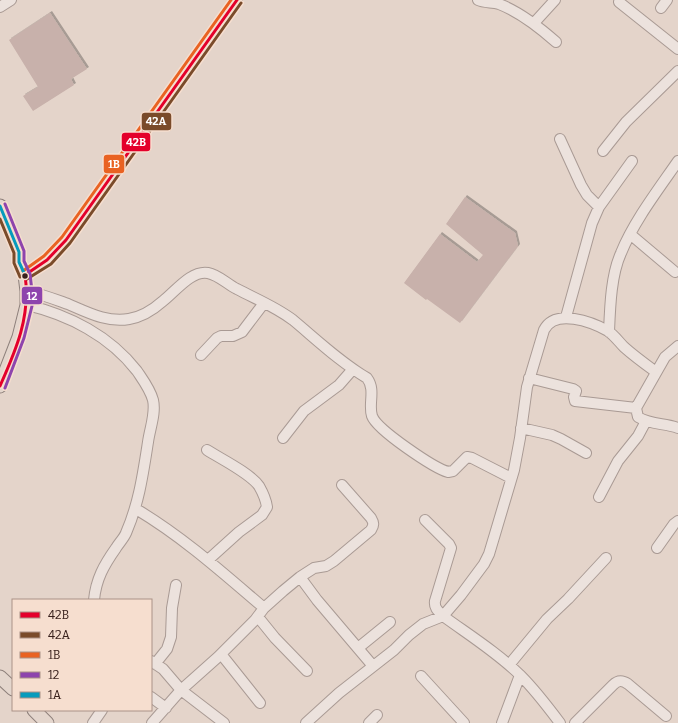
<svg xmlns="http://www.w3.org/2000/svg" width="678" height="723" font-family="Bitter,serif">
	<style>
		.building { fill: #c8b1ab; filter: url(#shadow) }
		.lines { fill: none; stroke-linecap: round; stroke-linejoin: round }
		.minor-casing { stroke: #a99a94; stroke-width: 12 }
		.major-casing { stroke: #8e807b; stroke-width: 15 }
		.minor { stroke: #ece2dd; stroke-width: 10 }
		.major { stroke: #e4d6cd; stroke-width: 13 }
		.bus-1-casing { stroke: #f6decf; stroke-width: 6 }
		.bus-2-casing { stroke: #f6decf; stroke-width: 6 }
		.bus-3-casing { stroke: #f6decf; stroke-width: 6 }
		.bus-4-casing { stroke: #f6decf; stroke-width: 6 }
		.bus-5-casing { stroke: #f6decf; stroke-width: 6 }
		.bus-1 { stroke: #e4002b; stroke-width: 3 }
		.bus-2 { stroke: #7a4b2a; stroke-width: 3 }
		.bus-3 { stroke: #e96222; stroke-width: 3 }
		.bus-4 { stroke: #8e44ad; stroke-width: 3 }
		.bus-5 { stroke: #069bbc; stroke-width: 3 }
		.bus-dot { fill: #38201c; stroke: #f6decf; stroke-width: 1.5 }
		.line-badge { stroke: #f6decf; stroke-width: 1.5 }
		.badge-label { font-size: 11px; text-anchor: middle; font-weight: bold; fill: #fff }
	</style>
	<defs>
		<filter id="shadow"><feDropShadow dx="2" dy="-2" stdDeviation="0" flood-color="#0004"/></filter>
	</defs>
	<rect width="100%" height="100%" fill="#e4d4ca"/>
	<path class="building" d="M50,13L87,69L71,79L74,85L33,111L23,96L38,87L9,40Z
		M465,197L515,233L518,246L460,323L427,299L426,300L404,283L440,234L477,262L483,255L446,224Z"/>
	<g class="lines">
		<defs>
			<path id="minor" d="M478,0C484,3 492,2 499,4C520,12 539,27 556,42
				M619,2L678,49
				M0,7L11,0
				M661,8L667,0
				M534,23L555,0
				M560,139L581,185L587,195L599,207
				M603,151L626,122L678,71
				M630,234L675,272
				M25,275C45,264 51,258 66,240L237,0
				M27,291C41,294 54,299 68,304C87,312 107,323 129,319C141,317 154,309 163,301C175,292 191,270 208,273C219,275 228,285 237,289C256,299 276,307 293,320C317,340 340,362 367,378C376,390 368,404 372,416C377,430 434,468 448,472L453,471L467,457L472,458L511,478
				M27,305C69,315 110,336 137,371C143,380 150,389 153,400C156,413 150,428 148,442C143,474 139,503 126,533C124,538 119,543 116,548C104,565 96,579 94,600
				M566,317L592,223L599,207L632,161
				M609,332C610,307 611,275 621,253C634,221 658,190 678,161
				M678,346L665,357L636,408L638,417C651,425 665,423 678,428
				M201,355L217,338L221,336H233L242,332L264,303
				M529,378L573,389L576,391L574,397L575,401L636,408
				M521,428L552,435L561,439L586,453
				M283,438L304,411L339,385L353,369
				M207,450C221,459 250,473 259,486C263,493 266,500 267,507L262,515L239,532L208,560
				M599,497L618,461L638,436L646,421
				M136,509C183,537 223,573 264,608
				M425,520L449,544L451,548L435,601C434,608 438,611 443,616C469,635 498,653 521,676C535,690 548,707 560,723
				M657,548L674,524L678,521
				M300,577L317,600L373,666
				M258,617L275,638L307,671
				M358,648L390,622
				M221,654L260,703
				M151,661L163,669L181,690L224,723
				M155,664L167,649L171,637L172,608L176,585
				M509,665L547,619L568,599L606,558
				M421,676L464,723
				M151,697L166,708
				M93,723L102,710
				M152,723L181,690L218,657L255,620L264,608L283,591L300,577L314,568L326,566L334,561L371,530C374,525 374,523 371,518L342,485
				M306,723L339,693L394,650L409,635L423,624L443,616L461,595L484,564L489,554L495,534L514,470L520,438L527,387L544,330C555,308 592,322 608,331C614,335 619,342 624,347C634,356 645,364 656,372
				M369,723L377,715
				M502,723L520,675
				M575,723L613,685C618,680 622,680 628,684L666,716"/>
			<path id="major" d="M0,206L19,252V262L25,275L27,291V305L19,337L0,386
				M0,677L13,689
				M34,710L47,723"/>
		</defs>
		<use href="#minor" class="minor-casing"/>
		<use href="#major" class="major-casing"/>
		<use href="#minor" class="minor"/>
		<use href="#major" class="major"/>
		<defs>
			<path id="bus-1" d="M25,275L47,260L66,240L237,0
				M0,386C16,350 31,316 25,275"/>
			<path id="bus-2" d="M0,219L14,253V263L20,277
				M27,279L51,264L70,243L241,3"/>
			<path id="bus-3" d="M23,271L44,256L62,237L231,0"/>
			<path id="bus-4" d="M5,204L24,251V261L30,274L32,291V306L24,338L5,388"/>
			<path id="bus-5" d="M0,206L19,252V262L25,275"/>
		</defs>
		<use href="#bus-1" class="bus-1-casing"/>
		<use href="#bus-2" class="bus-2-casing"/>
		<use href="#bus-3" class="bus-3-casing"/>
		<use href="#bus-4" class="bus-4-casing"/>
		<use href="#bus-5" class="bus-5-casing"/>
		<use href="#bus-1" class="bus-1"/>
		<use href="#bus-2" class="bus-2"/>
		<use href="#bus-3" class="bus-3"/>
		<use href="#bus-4" class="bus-4"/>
		<use href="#bus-5" class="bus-5"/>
	</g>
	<circle class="bus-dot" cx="25" cy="276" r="3.5"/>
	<g class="line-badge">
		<rect x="141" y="112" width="31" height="19" rx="4" fill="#7a4b2a"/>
		<rect x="121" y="132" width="30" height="20" rx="4" fill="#e4002b"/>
		<rect x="103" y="154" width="22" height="20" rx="4" fill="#e96222"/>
		<rect x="21" y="286" width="22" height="19" rx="4" fill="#8e44ad"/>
	</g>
	<g class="badge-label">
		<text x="156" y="125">42A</text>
		<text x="136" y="146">42B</text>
		<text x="114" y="168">1B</text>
		<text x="32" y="300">12</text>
	</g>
	<rect x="12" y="599" width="140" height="112" fill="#f6decf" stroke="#aa9287"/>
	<rect x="20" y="612" width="20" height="6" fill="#e4002b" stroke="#aa9287"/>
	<text x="48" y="619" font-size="12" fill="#38201c">42B</text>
	<rect x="20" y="632" width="20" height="6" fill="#7a4b2a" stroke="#aa9287"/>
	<text x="48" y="639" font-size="12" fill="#38201c">42A</text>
	<rect x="20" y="652" width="20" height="6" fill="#e96222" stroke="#aa9287"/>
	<text x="48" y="659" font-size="12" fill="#38201c">1B</text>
	<rect x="20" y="672" width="20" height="6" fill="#8e44ad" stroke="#aa9287"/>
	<text x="48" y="679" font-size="12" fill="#38201c">12</text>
	<rect x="20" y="692" width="20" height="6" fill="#069bbc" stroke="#aa9287"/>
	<text x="48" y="699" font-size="12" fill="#38201c">1A</text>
</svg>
